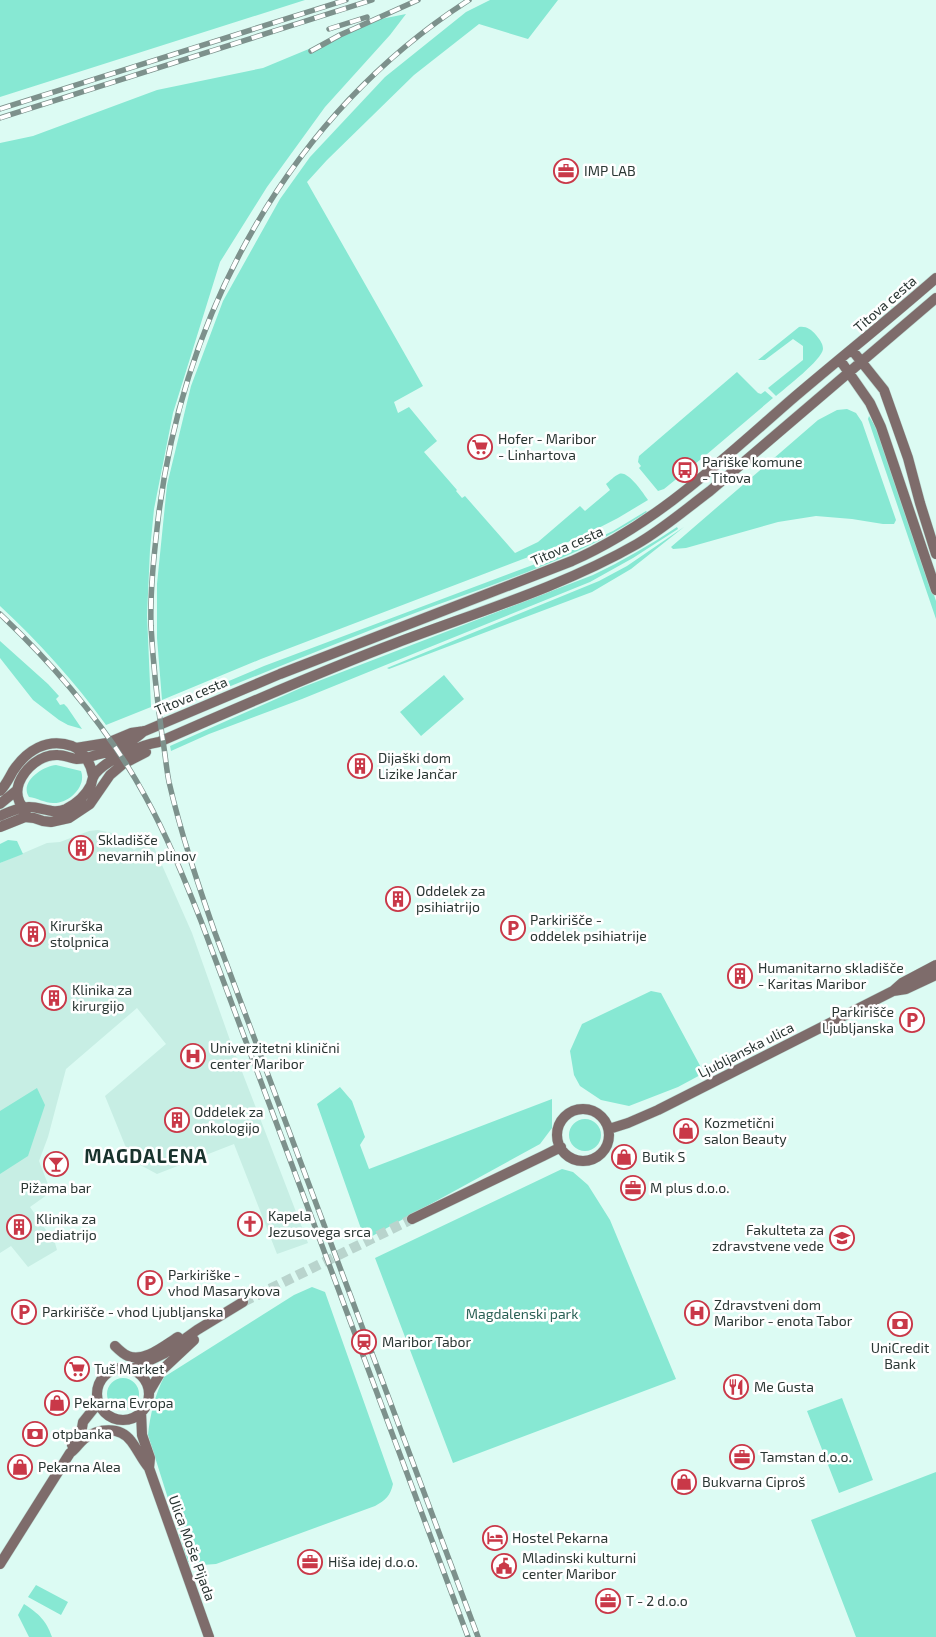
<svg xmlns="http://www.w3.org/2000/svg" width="936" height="1637" font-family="'Exo 2',sans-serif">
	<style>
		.built { fill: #c7eee4 }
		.green { fill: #87e8d3 }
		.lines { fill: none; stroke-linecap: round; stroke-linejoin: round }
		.secondary-tunnel { stroke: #b9d4cd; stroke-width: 10; stroke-dasharray: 10 5; stroke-linecap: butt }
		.secondary-casing { stroke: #bcd8d1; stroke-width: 11 }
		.secondary { stroke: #7e6c6b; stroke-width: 10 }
		.rail-casing { stroke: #7d918c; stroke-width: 5.5 }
		.rail { stroke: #fff; stroke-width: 4; stroke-dasharray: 11; stroke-linecap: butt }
		.labels { text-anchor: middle; stroke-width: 5; stroke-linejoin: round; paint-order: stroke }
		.poi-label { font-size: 14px; fill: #2b3734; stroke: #fff; text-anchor: start }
		.street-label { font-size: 14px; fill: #2b3734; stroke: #fff }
		.park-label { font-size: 14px; fill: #2b6156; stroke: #fff }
		.district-label { font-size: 19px; font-weight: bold; letter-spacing: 1px; fill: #19332d; stroke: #fff }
	</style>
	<rect width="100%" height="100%" fill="#dcfbf3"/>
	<path class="built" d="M98,830L112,833L134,850L150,838L192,933L231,1043L308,1243L277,1254L234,1144L157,1174L131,1160L105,1096L166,1044L137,1008L66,1069L48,1137L39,1161L51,1192L30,1207L55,1243L57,1250L28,1267L11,1246L0,1253V863L47,843L60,842L89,831Z"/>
	<path class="green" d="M0,0H305L0,97Z
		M490,0H558L528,39L479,24L414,75L327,160L307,182L423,386L394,402L398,413L409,407L437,441L424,452L457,490L456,491L462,498L465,496L515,553L538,542L580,506L585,511L610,490L606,484C610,481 614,476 619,474C628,470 643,493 648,500L618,518L581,537L261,659L162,700L157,638V584L167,485L191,386L223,301L280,199L310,157L385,77L466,12Z
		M406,14L390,35L325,107L267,187L220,262L173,413L154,509L150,550L147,615L151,707L106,725C75,682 39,642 0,606V143L33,136L157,90L263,68L381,19Z
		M799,327C806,326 811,329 816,335C819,339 823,343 823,349C822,360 785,388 776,396L768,388L803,360V346L793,339L765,360H758Z
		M737,372L758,393L761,394L765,391L773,398L706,455L664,489L658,491L639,468L641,466L638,462L639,456Z
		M847,409L856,413L862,422L896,520L894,524H883L852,519L816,516L778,522L686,548L673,549L671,547L818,420L837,410Z
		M869,416L878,431L885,448L936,601V619L868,419Z
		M646,511L647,512C577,560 494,583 415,613C331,645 248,679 165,713V708L264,666L570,551L613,531Z
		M677,527L678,529L633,558L590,582L302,699L209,734L171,751L170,746L303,687L593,575C622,561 650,545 677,527Z
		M684,527L631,569L592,592L389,669L387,668L599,581L627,566Z
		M0,641L48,684L59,696L56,699L60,705L64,704L67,707L82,729L68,725L59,720L33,700L0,658Z
		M444,675L464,699L421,736L400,712Z
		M56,765L81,771C87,787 68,804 53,803C45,803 37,798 29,797C19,782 43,766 56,765Z
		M8,840L17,841L23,854L0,863V844Z
		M651,991L661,993L704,1073L678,1087L629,1106L601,1100L580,1086L574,1075L570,1051L582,1024Z
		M340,1087L352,1101L365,1137L360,1145L369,1169L552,1099V1128L540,1144L365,1240L317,1104Z
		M37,1088L45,1105L28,1156L0,1174V1111Z
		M569 1135a16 16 0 1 1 32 0a16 16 0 1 1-32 0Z
		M562,1169L573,1172L588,1185L610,1220L676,1379L453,1463L375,1258Z
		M312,1287L325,1292L393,1484C390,1496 386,1500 375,1506L216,1564L202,1565L188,1562L148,1435C150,1415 155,1395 164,1377L294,1295Z
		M107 1394a16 16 0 1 1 32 0a16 16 0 1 1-32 0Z
		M842,1398L873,1480L839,1493L807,1411Z
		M936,1472V1637H856L811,1520Z
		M36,1585L68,1602L61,1615L28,1597Z
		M24,1604C39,1614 46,1620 52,1637H29L18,1615Z"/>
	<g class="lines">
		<path class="secondary-tunnel" d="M243,1302L412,1219"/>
		<defs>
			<path id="secondary" d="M852,350L884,390L908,458L920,503L936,554
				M840,360L870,403L881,427L936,590
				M76,748L107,743L131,733L145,731L280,674L572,561C656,524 722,460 791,400C839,359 888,320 936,278
				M0,791C6,785 9,778 13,771C26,751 47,737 72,746C84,751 91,764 93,776
				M0,804L17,790
				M26,811C18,803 15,794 19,783C25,768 41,754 58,755C64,755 70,758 77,759C83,759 90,757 96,755C113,751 131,743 144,731
				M0,816C9,812 19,807 29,807C42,807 53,815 66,809C76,804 86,795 91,785C92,781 92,778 95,774C106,760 141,745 159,742C237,708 316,673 396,643C475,613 564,586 637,544C663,529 686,509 710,491L936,298
				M0,827L25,817L34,818L43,821L51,822L69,818L90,804L110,775L123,764L146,752
				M893,991L906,989L936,975
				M557 1135a26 26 0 1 1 52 0a26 26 0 1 1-52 0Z
				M609,1129L628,1123L658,1110L893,991L902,983L936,965
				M412,1219L543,1156L561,1147
				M115,1346C119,1350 123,1354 128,1356C144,1363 165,1345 178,1337
				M97 1394a26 26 0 1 1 52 0a26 26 0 1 1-52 0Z
				M132,1369L165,1353L197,1330L243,1302
				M149,1392L162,1370L194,1340
				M141,1412L142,1435L150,1458L149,1468
				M72,1445L82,1428L83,1422L99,1402
				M0,1564L70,1453C76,1449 79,1443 84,1439C98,1428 120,1426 131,1441C138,1450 142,1460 149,1468L209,1637"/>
		</defs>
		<use href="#secondary" class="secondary-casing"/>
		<use href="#secondary" class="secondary"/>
		<defs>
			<path id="rail" d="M469,0C290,115 183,312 158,520C154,555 150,591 151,626C153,663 157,699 162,735C165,751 166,767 169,782C181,834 198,884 215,933L478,1637
				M329,29L367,17
				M311,51L340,35L418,0
				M0,109L346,0
				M0,118L372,0
				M0,614C56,667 108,728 145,796C167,836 184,878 201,921L468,1637"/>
		</defs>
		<use href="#rail" class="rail-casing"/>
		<use href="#rail" class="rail"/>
	</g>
	<defs>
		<symbol id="office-ring" viewBox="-11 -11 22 22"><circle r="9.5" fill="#fff" stroke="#c93848" stroke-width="1.5"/><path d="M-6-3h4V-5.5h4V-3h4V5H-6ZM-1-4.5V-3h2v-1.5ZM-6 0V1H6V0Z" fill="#c93848"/></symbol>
		<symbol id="supermarket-ring" viewBox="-11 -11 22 22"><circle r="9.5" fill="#fff" stroke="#c93848" stroke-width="1.5"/><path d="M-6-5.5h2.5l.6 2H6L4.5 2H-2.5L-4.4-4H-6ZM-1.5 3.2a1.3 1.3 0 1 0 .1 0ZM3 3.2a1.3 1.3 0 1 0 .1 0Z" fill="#c93848"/></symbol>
		<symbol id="bus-ring" viewBox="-11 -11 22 22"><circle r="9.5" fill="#fff" stroke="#c93848" stroke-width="1.5"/><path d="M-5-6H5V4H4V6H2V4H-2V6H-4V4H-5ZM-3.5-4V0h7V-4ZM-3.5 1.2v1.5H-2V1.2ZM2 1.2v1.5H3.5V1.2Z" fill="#c93848"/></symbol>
		<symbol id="building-ring" viewBox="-11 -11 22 22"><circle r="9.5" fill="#fff" stroke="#c93848" stroke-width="1.5"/><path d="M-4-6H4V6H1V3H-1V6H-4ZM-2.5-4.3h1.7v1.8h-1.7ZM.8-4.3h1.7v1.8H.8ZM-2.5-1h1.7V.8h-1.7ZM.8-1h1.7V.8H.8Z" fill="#c93848"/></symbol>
		<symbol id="parking-ring" viewBox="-11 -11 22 22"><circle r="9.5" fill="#fff" stroke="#c93848" stroke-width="1.5"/><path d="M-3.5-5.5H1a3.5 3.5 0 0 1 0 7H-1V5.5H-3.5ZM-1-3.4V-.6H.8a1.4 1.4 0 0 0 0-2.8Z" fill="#c93848"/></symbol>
		<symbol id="hospital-ring" viewBox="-11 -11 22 22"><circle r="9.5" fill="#fff" stroke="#c93848" stroke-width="1.5"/><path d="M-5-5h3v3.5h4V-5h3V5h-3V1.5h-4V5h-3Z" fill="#c93848"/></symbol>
		<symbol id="shop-ring" viewBox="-11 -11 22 22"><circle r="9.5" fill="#fff" stroke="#c93848" stroke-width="1.5"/><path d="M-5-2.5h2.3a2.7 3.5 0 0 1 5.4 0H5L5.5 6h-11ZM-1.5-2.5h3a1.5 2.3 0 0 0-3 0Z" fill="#c93848"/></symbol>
		<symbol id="bar-ring" viewBox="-11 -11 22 22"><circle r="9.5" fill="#fff" stroke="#c93848" stroke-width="1.5"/><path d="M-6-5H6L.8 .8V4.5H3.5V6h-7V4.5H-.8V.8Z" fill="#c93848"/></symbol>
		<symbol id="church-ring" viewBox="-11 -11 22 22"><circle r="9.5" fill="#fff" stroke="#c93848" stroke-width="1.5"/><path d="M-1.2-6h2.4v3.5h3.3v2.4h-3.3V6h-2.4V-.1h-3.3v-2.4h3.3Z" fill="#c93848"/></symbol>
		<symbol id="university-ring" viewBox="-11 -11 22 22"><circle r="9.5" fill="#fff" stroke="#c93848" stroke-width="1.5"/><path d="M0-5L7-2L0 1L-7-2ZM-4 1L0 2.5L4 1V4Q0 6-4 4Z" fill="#c93848"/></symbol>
		<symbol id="bank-ring" viewBox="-11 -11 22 22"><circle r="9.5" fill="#fff" stroke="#c93848" stroke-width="1.5"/><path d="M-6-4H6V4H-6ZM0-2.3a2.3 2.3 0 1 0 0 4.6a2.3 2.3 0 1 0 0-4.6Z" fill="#c93848"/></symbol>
		<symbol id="station-ring" viewBox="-11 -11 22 22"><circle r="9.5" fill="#fff" stroke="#c93848" stroke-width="1.5"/><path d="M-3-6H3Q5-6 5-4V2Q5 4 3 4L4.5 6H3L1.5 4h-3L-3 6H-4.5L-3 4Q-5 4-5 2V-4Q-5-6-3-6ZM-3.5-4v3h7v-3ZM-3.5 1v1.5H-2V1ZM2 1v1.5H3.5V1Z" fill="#c93848"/></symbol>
		<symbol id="restaurant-ring" viewBox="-11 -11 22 22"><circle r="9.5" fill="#fff" stroke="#c93848" stroke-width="1.5"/><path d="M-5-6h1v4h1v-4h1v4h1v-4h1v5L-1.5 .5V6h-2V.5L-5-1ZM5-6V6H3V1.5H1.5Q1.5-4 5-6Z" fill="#c93848"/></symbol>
		<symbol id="hotel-ring" viewBox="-11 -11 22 22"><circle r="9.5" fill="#fff" stroke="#c93848" stroke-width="1.5"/><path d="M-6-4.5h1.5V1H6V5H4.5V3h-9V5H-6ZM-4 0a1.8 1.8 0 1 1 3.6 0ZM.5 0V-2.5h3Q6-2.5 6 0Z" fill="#c93848"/></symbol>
		<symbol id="civic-ring" viewBox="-11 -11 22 22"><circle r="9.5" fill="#fff" stroke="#c93848" stroke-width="1.5"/><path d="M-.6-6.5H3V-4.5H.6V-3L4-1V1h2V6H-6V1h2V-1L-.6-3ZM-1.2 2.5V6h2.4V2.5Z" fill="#c93848"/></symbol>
	</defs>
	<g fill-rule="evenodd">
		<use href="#office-ring" x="552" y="157" width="28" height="28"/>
		<use href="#supermarket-ring" x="466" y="433" width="28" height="28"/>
		<use href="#bus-ring" x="671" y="456" width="28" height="28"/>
		<use href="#building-ring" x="346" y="752" width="28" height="28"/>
		<use href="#building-ring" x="67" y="834" width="28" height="28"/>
		<use href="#building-ring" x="384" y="885" width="28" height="28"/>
		<use href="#parking-ring" x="499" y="914" width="28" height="28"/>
		<use href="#building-ring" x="19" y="920" width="28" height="28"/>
		<use href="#building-ring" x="726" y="962" width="28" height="28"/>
		<use href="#building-ring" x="40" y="984" width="28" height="28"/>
		<use href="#parking-ring" x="898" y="1006" width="28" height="28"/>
		<use href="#hospital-ring" x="179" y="1042" width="28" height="28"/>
		<use href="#building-ring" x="163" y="1106" width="28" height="28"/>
		<use href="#shop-ring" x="672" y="1117" width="28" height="28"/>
		<use href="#shop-ring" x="610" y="1143" width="28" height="28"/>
		<use href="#bar-ring" x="42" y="1150" width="28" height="28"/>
		<use href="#office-ring" x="619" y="1174" width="28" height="28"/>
		<use href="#church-ring" x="236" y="1210" width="28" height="28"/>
		<use href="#building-ring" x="5" y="1213" width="28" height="28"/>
		<use href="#university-ring" x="828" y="1224" width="28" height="28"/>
		<use href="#parking-ring" x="136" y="1269" width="28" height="28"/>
		<use href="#parking-ring" x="10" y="1298" width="28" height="28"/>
		<use href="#hospital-ring" x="683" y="1299" width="28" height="28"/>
		<use href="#bank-ring" x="886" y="1310" width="28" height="28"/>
		<use href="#station-ring" x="350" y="1328" width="28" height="28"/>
		<use href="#supermarket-ring" x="63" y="1355" width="28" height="28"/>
		<use href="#restaurant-ring" x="722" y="1373" width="28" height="28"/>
		<use href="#shop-ring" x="43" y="1389" width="28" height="28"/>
		<use href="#bank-ring" x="21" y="1420" width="28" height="28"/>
		<use href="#office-ring" x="728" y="1443" width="28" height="28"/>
		<use href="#shop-ring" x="6" y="1453" width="28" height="28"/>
		<use href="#shop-ring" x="670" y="1468" width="28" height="28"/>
		<use href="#hotel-ring" x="481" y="1524" width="28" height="28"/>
		<use href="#office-ring" x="296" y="1548" width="28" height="28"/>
		<use href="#civic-ring" x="490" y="1552" width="28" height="28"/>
		<use href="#office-ring" x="594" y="1587" width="28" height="28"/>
	</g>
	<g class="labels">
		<g class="poi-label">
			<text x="584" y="176">IMP LAB</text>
			<text x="498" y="444">Hofer - Maribor<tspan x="498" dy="16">- Linhartova</tspan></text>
			<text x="702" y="467">Pariške komune<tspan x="702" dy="16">- Titova</tspan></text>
			<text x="378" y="763">Dijaški dom<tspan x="378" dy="16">Lizike Jančar</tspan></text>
			<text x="98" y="845">Skladišče<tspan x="98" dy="16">nevarnih plinov</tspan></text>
			<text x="416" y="896">Oddelek za<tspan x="416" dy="16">psihiatrijo</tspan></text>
			<text x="530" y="925">Parkirišče -<tspan x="530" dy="16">oddelek psihiatrije</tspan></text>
			<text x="50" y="931">Kirurška<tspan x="50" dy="16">stolpnica</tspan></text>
			<text x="758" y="973">Humanitarno skladišče<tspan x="758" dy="16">- Karitas Maribor</tspan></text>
			<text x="72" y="995">Klinika za<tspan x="72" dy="16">kirurgijo</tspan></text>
			<text x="894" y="1017" text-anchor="end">Parkirišče<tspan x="894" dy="16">Ljubljanska</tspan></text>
			<text x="210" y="1053">Univerzitetni klinični<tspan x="210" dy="16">center Maribor</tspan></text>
			<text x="194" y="1117">Oddelek za<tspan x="194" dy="16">onkologijo</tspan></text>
			<text x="704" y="1128">Kozmetični<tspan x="704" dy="16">salon Beauty</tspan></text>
			<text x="642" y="1162">Butik S</text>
			<text x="56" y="1193" text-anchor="middle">Pižama bar</text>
			<text x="650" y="1193">M plus d.o.o.</text>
			<text x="268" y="1221">Kapela<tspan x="268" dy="16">Jezusovega srca</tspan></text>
			<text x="36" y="1224">Klinika za<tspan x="36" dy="16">pediatrijo</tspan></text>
			<text x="824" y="1235" text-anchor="end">Fakulteta za<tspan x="824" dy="16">zdravstvene vede</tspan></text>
			<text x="168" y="1280">Parkiriške -<tspan x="168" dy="16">vhod Masarykova</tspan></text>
			<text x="714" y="1310">Zdravstveni dom<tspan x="714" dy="16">Maribor - enota Tabor</tspan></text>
			<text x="42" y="1317">Parkirišče - vhod Ljubljanska</text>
			<text x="382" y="1347">Maribor Tabor</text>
			<text x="900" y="1353" text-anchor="middle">UniCredit<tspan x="900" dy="16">Bank</tspan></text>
			<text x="94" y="1374">Tuš Market</text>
			<text x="754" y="1392">Me Gusta</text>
			<text x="74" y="1408">Pekarna Evropa</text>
			<text x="52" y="1439">otpbanka</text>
			<text x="760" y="1462">Tamstan d.o.o.</text>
			<text x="38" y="1472">Pekarna Alea</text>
			<text x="702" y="1487">Bukvarna Ciproš</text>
			<text x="512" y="1543">Hostel Pekarna</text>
			<text x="522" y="1563">Mladinski kulturni<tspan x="522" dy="16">center Maribor</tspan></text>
			<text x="328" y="1567">Hiša idej d.o.o.</text>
			<text x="626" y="1606">T - 2 d.o.o</text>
		</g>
		<g class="street-label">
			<text transform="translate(885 304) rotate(-41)" y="5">Titova cesta</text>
			<text transform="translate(567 546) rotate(-24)" y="5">Titova cesta</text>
			<text transform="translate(191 696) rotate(-23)" y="5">Titova cesta</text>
			<text transform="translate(746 1050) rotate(-27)" y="5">Ljubljanska ulica</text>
			<text transform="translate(192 1548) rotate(70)" y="5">Ulica Moše Pijada</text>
		</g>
		<g class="park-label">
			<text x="522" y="1319">Magdalenski park</text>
		</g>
		<g class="district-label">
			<text x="146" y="1163">MAGDALENA</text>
		</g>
	</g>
</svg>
